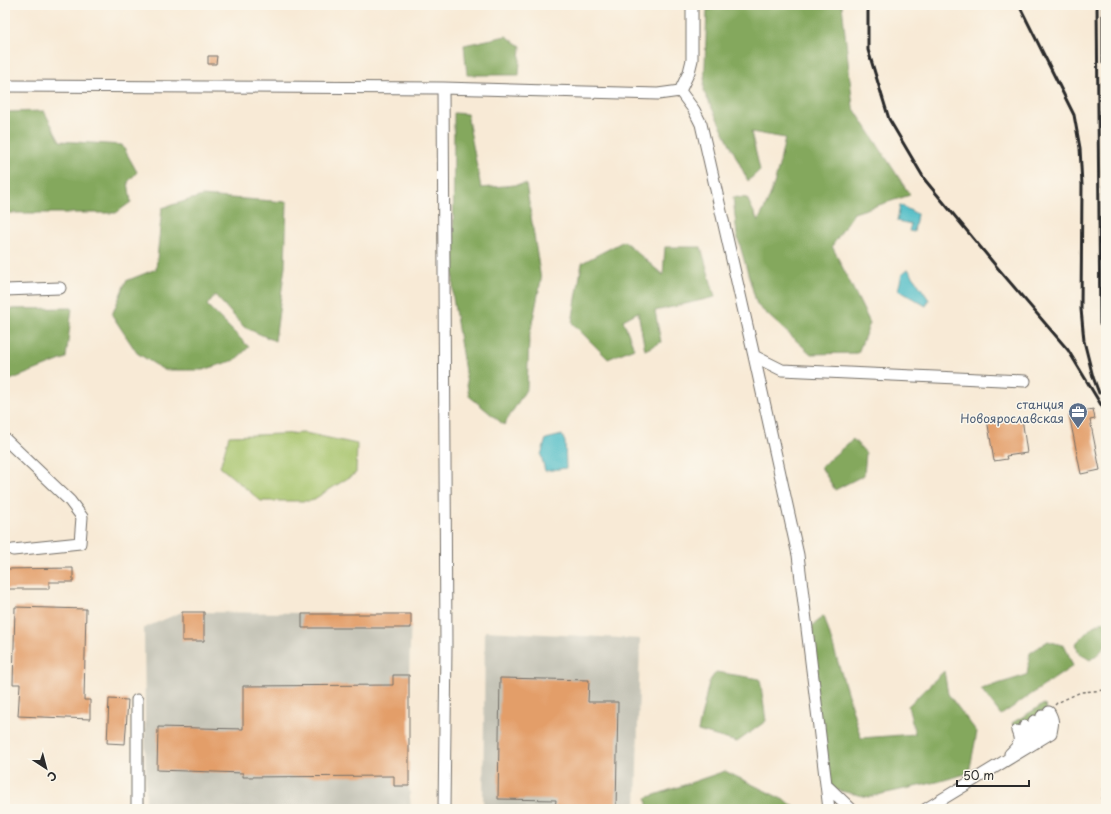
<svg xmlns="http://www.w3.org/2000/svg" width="1111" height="814" font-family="'Playpen Sans',sans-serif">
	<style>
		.industrial { fill: #c6c5b8 }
		.green { fill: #a5c269; stroke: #68764a }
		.forest { fill: #84a85d; stroke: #586a44 }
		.water { fill: #4ebcc6; stroke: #3c7478 }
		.building { fill: #e39e69 }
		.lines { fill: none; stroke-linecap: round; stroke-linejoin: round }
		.minor-casing { stroke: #736e67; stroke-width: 13 }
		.path { stroke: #736e67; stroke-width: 1.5; stroke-dasharray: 3 3; stroke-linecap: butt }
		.minor { stroke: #fff; stroke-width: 11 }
		.rail { stroke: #2b2b2b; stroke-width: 3 }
		.labels { text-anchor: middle; stroke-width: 3; stroke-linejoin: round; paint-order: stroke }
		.service-label { font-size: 12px; fill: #4e5e75; stroke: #fbf7ec; text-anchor: end }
	</style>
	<rect width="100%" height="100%" fill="#fbf7ec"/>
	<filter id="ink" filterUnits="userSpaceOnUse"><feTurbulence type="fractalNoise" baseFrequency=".025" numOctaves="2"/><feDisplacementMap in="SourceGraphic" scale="8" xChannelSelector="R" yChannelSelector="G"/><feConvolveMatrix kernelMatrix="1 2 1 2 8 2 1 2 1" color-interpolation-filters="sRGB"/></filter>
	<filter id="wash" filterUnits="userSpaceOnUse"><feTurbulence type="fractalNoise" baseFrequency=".012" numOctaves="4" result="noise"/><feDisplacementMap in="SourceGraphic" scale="16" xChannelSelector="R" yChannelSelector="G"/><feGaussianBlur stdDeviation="0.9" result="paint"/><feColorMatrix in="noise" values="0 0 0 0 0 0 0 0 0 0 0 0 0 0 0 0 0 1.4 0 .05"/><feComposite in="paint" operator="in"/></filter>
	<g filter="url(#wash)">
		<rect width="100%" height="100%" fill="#f8ead6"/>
		<path class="industrial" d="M182,612L411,614L409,675V786L411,809H146L144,628Z
			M485,631L640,639L636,809H483Z"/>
		<path class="green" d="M305,433L357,444L356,473L311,501H261L220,467L229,436Z"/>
		<path class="forest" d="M736,5H842L853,107L910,195L854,213L832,246L870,323L858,353L811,354L757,305L737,235L733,197L747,198L758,221C773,195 779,168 785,138L751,132L760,170L748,181L704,92L707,10Z
			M506,36L521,46L519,75H467L464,45Z
			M44,111L60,141L122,145L137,172L128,182L131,202L116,213H5V112Z
			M454,113L467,114L481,188L526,184L541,280L529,339L527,388L504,425L469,396L453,298Z
			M202,196L287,202L285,266L275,341L244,327L215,295L207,305L249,347L235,360L203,370H164L137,353L112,315L126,281L156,269L162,208Z
			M624,241L663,275L665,247H701L715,297L655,311L661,342L645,350L638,312L623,320L634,348L608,359L572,323L582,263Z
			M72,308L66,358L5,382V309Z
			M853,439L866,453L864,475L835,490L821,467Z
			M824,616L861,738L915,734L908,706L944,671L948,694L977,732L969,773L937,782L868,797L831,789L805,632Z
			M1106,621C1106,644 1110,646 1090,660L1079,653L1075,644L1093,626Z
			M1048,641L1065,646L1073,666L1001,715L981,689L1027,675L1030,653Z
			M716,672L760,679L766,721L737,742L698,731L709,682Z
			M1044,704L1047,709L1015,728L1012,723Z
			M725,771L788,802L797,809H648L646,798Z"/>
		<path class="water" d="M900,205L917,214L914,232L909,231L911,224L897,221Z
			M908,269L929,300L926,306L898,290L902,274Z
			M562,435L565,442L566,468L545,471L541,455L546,439Z"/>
		<g id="blocks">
			<path class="building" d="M208,56H217L216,64H208Z
				M1093,409L1095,419L1090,420L1100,470L1081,474L1069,414Z
				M998,417L999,422L1022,418L1027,453L1006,456L1007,459L994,461L987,419Z
				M73,568V582H49V589H5V569Z
				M15,607L86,609L84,700H90V719L18,716L20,684H13Z
				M182,612H204V641H182Z
				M302,614H411V628H302Z
				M393,675H409V786H394V776L243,777V773L157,770L158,727L243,729V686L393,685Z
				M500,678L589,680L588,702H618L616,809H555L556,800L498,799Z
				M109,699L128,700L125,744L107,743Z"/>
		</g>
	</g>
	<g filter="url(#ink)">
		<use href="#blocks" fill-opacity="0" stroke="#736e67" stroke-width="1"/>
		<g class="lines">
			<defs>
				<path id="minor" d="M5,86L443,88L658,94L680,91L689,72L692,60V5
					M443,88L446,647L444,809
					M680,91L694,110L701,124L754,356L782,370L1025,381
					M5,290L60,288
					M754,356L798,555L829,809
					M5,439L70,501L82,517L80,543L13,550
					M1042,716L1046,723L1043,736
					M1034,721L1037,728L1035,743
					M1025,726L1028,733L1026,748
					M1010,754C1019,745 1022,743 1017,731
					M826,785L851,809
					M137,809V700
					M926,809L1051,733C1053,723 1054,721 1049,712"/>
			</defs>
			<use href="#minor" class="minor-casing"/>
			<path class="path" d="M1055,705L1057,703L1081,692L1106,690"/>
			<use href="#minor" class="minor"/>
			<path class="rail" d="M868,5V50L889,119L925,180L996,266L1068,350L1106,413
				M1019,5L1074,115L1080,148L1082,185L1081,309L1084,341L1093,377L1099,393
				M1097,5L1100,324
				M1103,63V5
				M1103,111L1106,215
				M1104,359L1106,316
				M1102,809L1106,776"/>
		</g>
	</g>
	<defs>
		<symbol id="office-pin" viewBox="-11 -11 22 30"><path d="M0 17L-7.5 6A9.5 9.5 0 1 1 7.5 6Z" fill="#5c6f8a" stroke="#fbf7ec"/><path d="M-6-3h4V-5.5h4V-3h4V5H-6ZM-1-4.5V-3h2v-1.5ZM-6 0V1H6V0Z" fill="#fff"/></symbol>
	</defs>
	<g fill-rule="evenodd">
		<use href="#office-pin" x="1067" y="401" width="22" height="30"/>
	</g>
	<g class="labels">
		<g class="service-label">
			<text x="1064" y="409">станция<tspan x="1064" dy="14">Новоярославская</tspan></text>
		</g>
	</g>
	<rect width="1111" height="814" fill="none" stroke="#fbf7ec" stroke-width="20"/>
	<g transform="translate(46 768) rotate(144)" stroke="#fbf7ec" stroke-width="3" paint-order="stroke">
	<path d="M0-3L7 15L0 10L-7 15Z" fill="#2b2b2b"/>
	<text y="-6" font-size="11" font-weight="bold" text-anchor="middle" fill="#2b2b2b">С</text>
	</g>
	<path d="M957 780v6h72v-6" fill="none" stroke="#2b2b2b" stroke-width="2"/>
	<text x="963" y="780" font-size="12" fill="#2b2b2b" stroke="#fbf7ec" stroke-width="3" paint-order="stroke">50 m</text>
</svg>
